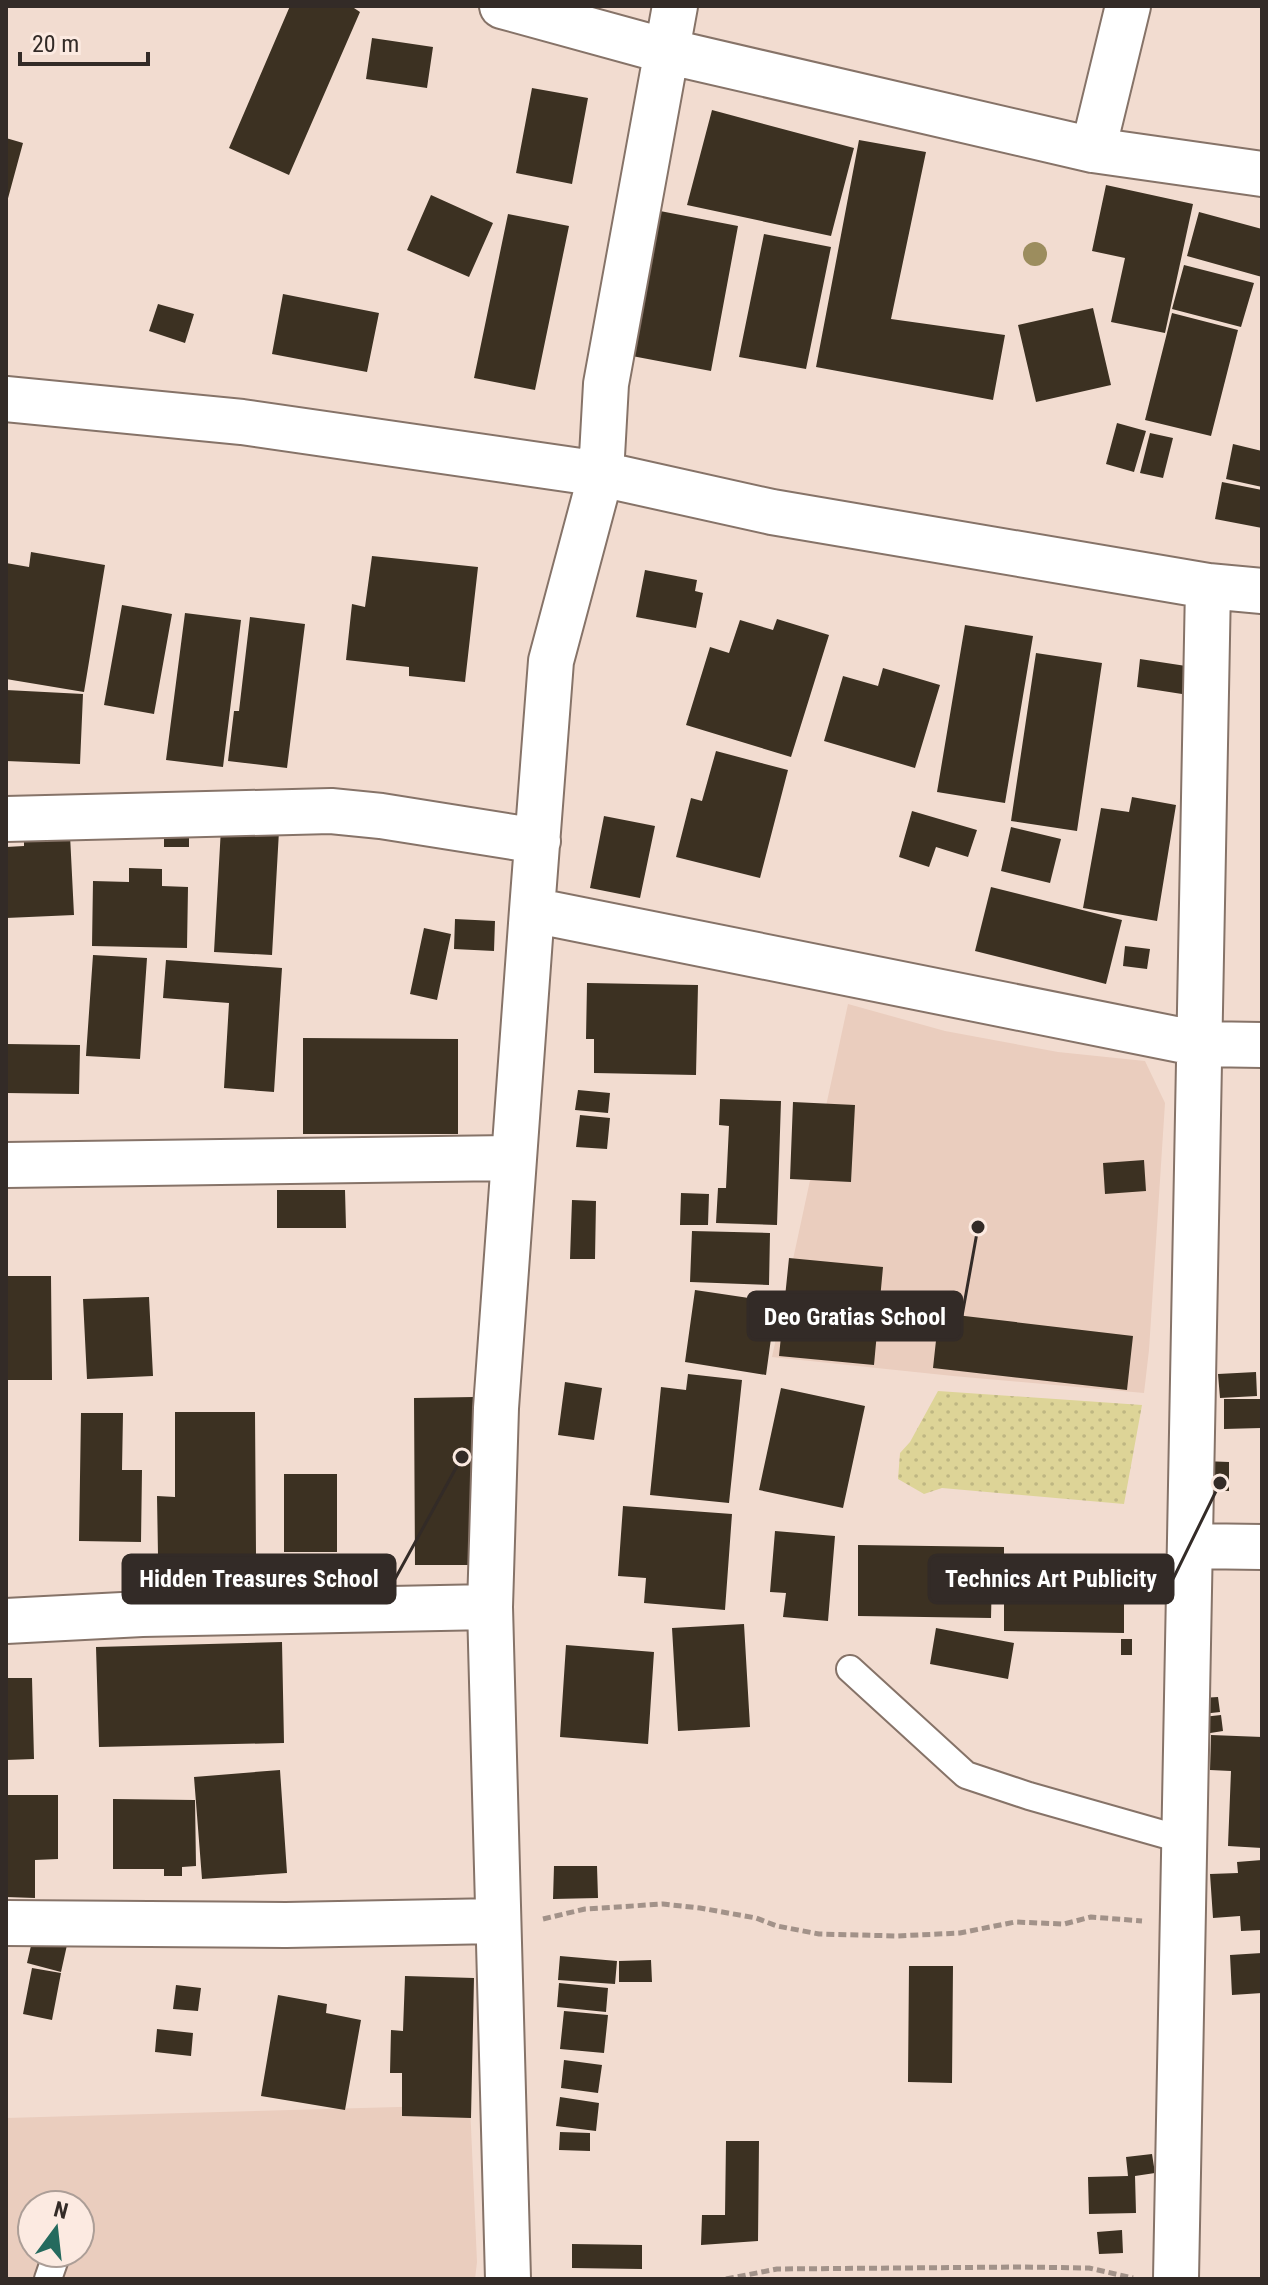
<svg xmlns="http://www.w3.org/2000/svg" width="1268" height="2285" font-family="'Roboto Condensed',sans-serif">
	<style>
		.built { fill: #eacdbe; fill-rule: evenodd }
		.park { fill: url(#park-dots) }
		.building { fill: #3c3122 }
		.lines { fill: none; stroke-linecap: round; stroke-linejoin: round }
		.service-casing { stroke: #867368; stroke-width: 30 }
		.minor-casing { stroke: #867368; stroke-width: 48 }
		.path { stroke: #a29289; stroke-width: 5; stroke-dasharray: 8 4; stroke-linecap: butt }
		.service { stroke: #fff; stroke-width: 26 }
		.minor { stroke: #fff; stroke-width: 44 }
		.tree { fill: #9c8d5e }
		.leader { fill: none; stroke: #332b27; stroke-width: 3 }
		.callout-dot { fill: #332b27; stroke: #fceae1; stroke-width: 3 }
		.callout { fill: #332b27; stroke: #332b27; stroke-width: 3 }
		.callout-label { font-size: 24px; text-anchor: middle; font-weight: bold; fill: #fff }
	</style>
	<defs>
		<pattern id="park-dots" width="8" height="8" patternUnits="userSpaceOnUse" patternTransform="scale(2)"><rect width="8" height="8" fill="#ddd497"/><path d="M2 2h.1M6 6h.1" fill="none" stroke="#beb682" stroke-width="1.8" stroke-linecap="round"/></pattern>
	</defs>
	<rect width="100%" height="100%" fill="#f2dcd0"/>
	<path class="built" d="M848,1004L945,1031L1058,1052L1145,1061L1165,1103L1149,1350L1144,1393L953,1376L772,1357Z
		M470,2105L477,2262L475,2279H6V2118ZM32,2205H80V2253H32Z"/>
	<path class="park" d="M938,1391L1142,1405L1124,1504L942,1488L924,1494L898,1479L900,1453L910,1442Z"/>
	<path class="building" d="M290,6H351L360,12L289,175L229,148Z
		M372,38L433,47L427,88L366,79Z
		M532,88L588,98L572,184L516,173Z
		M712,110L854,148L831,236L687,205Z
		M6,138L23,143L7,202H6Z
		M859,140L926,152L891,319L1005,335L993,400L816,367Z
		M1106,185L1193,204L1165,333L1111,322L1125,258L1092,251Z
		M431,195L493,223L469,277L407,250Z
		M660,211L738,226L711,371L632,356Z
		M1199,212L1262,229V277L1187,256Z
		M508,214L569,226L535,390L474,378Z
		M764,234L831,247L806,369L739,357Z
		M1184,265L1254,283L1241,327L1172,309Z
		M283,294L379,313L367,372L272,354Z
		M158,304L194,314L185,343L149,331Z
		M1093,308L1111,385L1036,402L1018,325Z
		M1172,313L1238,330L1211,436L1145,420Z
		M1117,423L1146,431L1134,472L1106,464Z
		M1150,433L1173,438L1163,478L1140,473Z
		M1233,444L1262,451V487L1226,479Z
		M1222,482L1262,490V528L1215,519Z
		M31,552L105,565L84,692L6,679V563L29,567Z
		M372,556L478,567L465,682L409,676V667L346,660L352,604L365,607Z
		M645,570L697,580L695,591L703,593L696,628L636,617Z
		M122,605L172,614L154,714L104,705Z
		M185,613L241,620L223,767L166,760Z
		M250,617L305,624L287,768L228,761L234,711H239Z
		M777,619L829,635L791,757L686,725L710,647L729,653L740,620L773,630Z
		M965,625L1033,636L1005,803L937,792Z
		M1036,653L1102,663L1077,831L1011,821Z
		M1140,659L1186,666L1182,694L1137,687Z
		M883,668L940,685L915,768L824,741L843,676L878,686Z
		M6,690L83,694L80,764L6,761Z
		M716,751L788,770L760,878L676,857L691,798L702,801Z
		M1132,797L1176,805L1157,921L1083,908L1101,808L1129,812Z
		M912,811L977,830L968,857L936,847L929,867L899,857Z
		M604,816L655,826L640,898L590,888Z
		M164,817H189V847H164Z
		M1011,827L1061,839L1050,883L1001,871Z
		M221,828L279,831L272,955L214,952Z
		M70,835L74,915L6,918V847L24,846V837Z
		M129,868L162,869V886L188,887L187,948L92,946L93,881L129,882Z
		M991,887L1122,920L1106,984L975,951Z
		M455,919L495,921L494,951L454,949Z
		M424,928L451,934L437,1000L410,994Z
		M1125,946L1150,949L1147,969L1123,966Z
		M93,955L147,958L140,1059L86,1056Z
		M166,960L282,968L274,1092L224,1088L229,1003L163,998Z
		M587,983L698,985L696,1075L594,1073V1039H586Z
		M303,1038L458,1039V1134H303Z
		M6,1044L80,1045L79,1094L6,1093Z
		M578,1090L610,1093L608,1113L575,1110Z
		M720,1099L781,1101L777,1225L716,1223L718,1188H726L729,1126L719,1125Z
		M793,1102L855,1105L851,1182L790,1179Z
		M580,1115L610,1118L607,1149L576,1147Z
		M1144,1160L1146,1191L1105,1194L1103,1163Z
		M277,1190H345L346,1228H277Z
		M681,1193L709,1194L708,1225H680Z
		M572,1200L596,1201L595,1259H570Z
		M692,1231L770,1233L769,1285L690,1282Z
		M789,1258L883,1267L874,1365L779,1356Z
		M6,1276H51L52,1380H6Z
		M695,1290L776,1302L766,1375L685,1362Z
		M149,1297L153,1376L87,1379L83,1299Z
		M939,1313L1133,1336L1127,1390L933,1368Z
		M1256,1372L1257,1396L1220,1398L1218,1374Z
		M688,1374L742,1380L729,1503L650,1495L661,1387L686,1390Z
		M565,1382L602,1388L594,1440L558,1435Z
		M781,1388L865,1406L843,1508L759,1490Z
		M474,1397L475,1565H415L414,1398Z
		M1224,1399H1261V1428L1224,1429Z
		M175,1412H255L256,1555H158L157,1496L175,1497Z
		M81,1413H123L122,1470H142L141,1542L79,1541Z
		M1203,1461L1229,1462V1491L1202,1490Z
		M284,1474H337V1552H284Z
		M623,1506L732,1514L725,1610L644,1603L646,1578L618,1576Z
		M775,1531L835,1536L828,1621L783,1617L786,1593L770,1592Z
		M858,1545L1004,1547V1576L992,1575L991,1618L858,1616Z
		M1067,1557L1124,1558V1633L1004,1631V1578L1067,1579Z
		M744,1624L750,1727L678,1731L672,1628Z
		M936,1628L1014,1643L1008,1679L930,1664Z
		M1121,1639H1132V1655H1121Z
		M282,1642L284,1743L99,1747L96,1647Z
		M566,1645L654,1652L648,1744L560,1737Z
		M6,1678H32L34,1759L6,1760Z
		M1218,1697L1220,1712L1202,1714L1201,1698Z
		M1221,1715L1223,1731L1204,1734L1203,1717Z
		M1211,1735L1262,1737V1848L1228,1846L1231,1771L1210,1770Z
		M280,1770L287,1873L202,1879L194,1777Z
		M6,1795H58V1859L35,1860V1898L6,1897Z
		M113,1799L195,1800L196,1866L182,1867V1876H164V1869H113Z
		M1262,1860V1930L1241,1931L1240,1916L1213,1918L1210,1874L1238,1873L1237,1862Z
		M554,1866H597L598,1898L553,1899Z
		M33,1937L67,1945L61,1972L27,1963Z
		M1262,1953V1993L1232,1995L1230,1955Z
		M560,1956L617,1961L615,1984L558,1980Z
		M651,1960L652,1982H619V1961Z
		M909,1966H953L952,2083L908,2082Z
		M32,1968L61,1973L52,2020L23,2014Z
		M405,1976L474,1978L471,2118L402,2116V2073H390L391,2030L403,2031Z
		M559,1983L608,1988L606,2012L557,2007Z
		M176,1985L201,1988L198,2011L173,2009Z
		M278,1995L327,2004L326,2013L361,2020L345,2110L261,2096Z
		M564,2011L608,2015L604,2053L560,2049Z
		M157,2029L193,2033L191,2056L155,2052Z
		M564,2060L602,2065L598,2093L561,2088Z
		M560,2097L599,2103L596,2131L556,2126Z
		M560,2132L590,2133V2151L559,2150Z
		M726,2141H759L758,2241L701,2245L702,2215H725Z
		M1152,2154L1155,2173L1135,2176L1136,2213L1089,2214L1088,2177L1128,2176L1126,2157Z
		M1122,2230L1123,2253L1099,2254L1097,2232Z
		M572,2244L642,2245V2269L572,2268Z"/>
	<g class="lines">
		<defs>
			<path id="service" d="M850,1669L966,1775L1029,1796L1184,1840
				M48,2279L57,2253"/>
			<path id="minor" d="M502,6L666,51L1093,150L1262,174
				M1093,150L1128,6
				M6,399L242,422L601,474L772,512L1208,586L1262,591
				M6,819L331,811L381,816L538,841
				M532,910L1200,1044L1262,1045
				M6,1165L514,1158
				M1190,1546L1262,1547
				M6,1621L142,1614L490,1607
				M6,1923L286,1925L498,1921
				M508,2279L490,1607L496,1408L532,910L551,661L601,474L606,384L675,6
				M1176,2279L1208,586"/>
		</defs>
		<use href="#service" class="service-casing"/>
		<use href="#minor" class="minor-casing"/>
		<path class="path" d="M543,1919L585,1909L663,1904L700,1908L756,1918L777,1926L819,1934L897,1936L960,1933L1015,1922L1064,1924L1091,1917L1142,1921
			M726,2279L777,2269L1020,2267L1089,2268L1133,2278"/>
		<use href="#service" class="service"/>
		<use href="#minor" class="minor"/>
	</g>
	<circle class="tree" cx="1035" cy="254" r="12"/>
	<path class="leader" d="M978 1227L962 1316M462 1457L395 1579M1220 1483L1173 1579"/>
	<g class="callout-dot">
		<circle cx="978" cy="1227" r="8"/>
		<circle cx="462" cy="1457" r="8"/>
		<circle cx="1220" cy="1483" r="8"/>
	</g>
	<g class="callout">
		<rect x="748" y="1292" width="214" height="48" rx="8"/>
		<rect x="123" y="1555" width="272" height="48" rx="8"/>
		<rect x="929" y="1555" width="244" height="48" rx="8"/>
	</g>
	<g class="callout-label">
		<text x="855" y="1325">Deo Gratias School</text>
		<text x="259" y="1587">Hidden Treasures School</text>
		<text x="1051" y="1587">Technics Art Publicity</text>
	</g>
	<rect width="1268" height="2285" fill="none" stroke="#332b27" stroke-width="16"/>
	<g transform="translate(56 2229) rotate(15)"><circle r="38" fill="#fceae1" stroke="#ac9e97" stroke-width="2"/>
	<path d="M0-6L14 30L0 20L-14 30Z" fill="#256a5e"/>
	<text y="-12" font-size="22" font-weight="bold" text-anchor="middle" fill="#332b27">N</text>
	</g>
	<path d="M20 52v12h128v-12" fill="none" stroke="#332b27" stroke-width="4"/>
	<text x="32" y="52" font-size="24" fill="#332b27" stroke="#fceae1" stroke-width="6" paint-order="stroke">20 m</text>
</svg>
